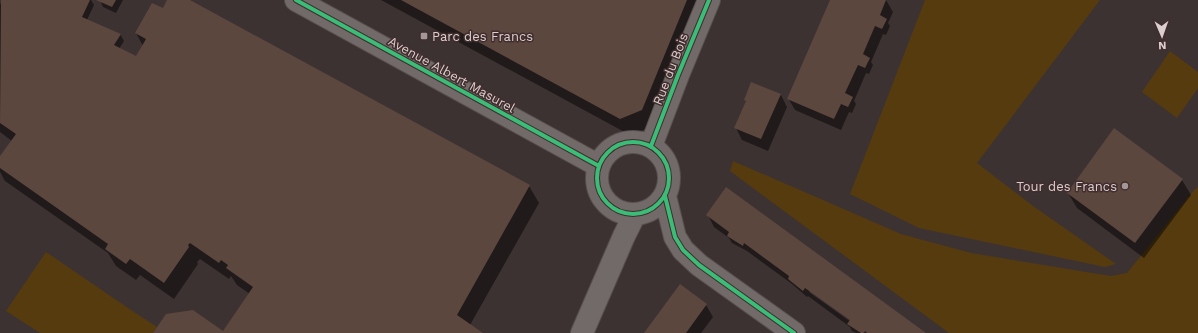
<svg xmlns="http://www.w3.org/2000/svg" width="1198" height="333" font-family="'Work Sans',sans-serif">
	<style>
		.green { fill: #563b0f }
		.shadow { fill: #0007; fill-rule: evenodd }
		.building { fill: #5c473e }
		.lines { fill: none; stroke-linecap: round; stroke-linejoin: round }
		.minor-casing { stroke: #574e4e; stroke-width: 24 }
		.minor { stroke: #726969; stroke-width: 22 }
		.cycleway-casing { stroke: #412d2e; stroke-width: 6 }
		.cycleway { stroke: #3abd76; stroke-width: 4 }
		.poi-dot { fill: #a39797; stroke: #412d2e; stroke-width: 1.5 }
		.labels { text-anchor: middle; stroke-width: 3; stroke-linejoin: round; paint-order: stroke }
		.poi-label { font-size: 13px; fill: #dbcece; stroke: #412d2e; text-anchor: start }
		.street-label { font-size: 13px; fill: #dbcece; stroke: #412d2e }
	</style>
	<rect width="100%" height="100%" fill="#3c3232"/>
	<path class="green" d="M925,0H1100L977,163L1033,206L1116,264L1105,267L919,228L850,194Z
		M1170,51L1198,72V88L1177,118L1142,92Z
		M733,161L901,234L971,253L1111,276L1127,273L1194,190L1198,187V333H949L730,171Z
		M46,252L134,312L157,327L153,333H40L6,311Z"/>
	<path class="shadow" d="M2,0H91L94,5L87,20L120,34L124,41L119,49L137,57L143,46L136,33L163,9L168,0H188L529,186L539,203L470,325L482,333H154L223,332L250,294L237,285L231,276L229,279L200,259L197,262L198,264L174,299L140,275L136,280L116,266L108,253L5,181L0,172V158L12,141L0,132V5Z
		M100,0H123L116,13L103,7Z
		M381,0H703L651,127L630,135Z
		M832,0H886L893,12L888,23L890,26L886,35L883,34L871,62L873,65L869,74L866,73L854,101L856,104L852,113L849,112L841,130L795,110L788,98Z
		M781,95L787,107L768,151L742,140L736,128L746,102L745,100Z
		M1182,180L1191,195L1144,258L1077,208L1068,193Z
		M708,215L924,333H856L852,331L850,327L808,296L807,297L792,284L747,251L732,243L729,238L714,227ZM810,290L851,320V322L809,292Z
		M706,305L713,317L701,333H645Z"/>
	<path class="building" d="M1,0H90L82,17L121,34L114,45L136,56L146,39L135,33L152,3L163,8L167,0H190L530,185L457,315L483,333H153L166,314L193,310L223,331L253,287L226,268L228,265L221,260L219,263L190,243L188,245L189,247L164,283L130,259L126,264L105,249L108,244L0,168V156L16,134L0,123Z
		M96,0H116L112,7Z
		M401,0H687L642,110L620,119Z
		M830,0H886L880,15L887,19L882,29L875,26L863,54L870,58L865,68L858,65L845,93L853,97L848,107L841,104L834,119L787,99Z
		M751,82L781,94L761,139L734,128L746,101L744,100Z
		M1114,128L1183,179L1135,243L1067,193Z
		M726,187L848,276L926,333H867L865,331L864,333H861L847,324L850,320L805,288L803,291L788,279L789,276L744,243L743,246L727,236L729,232L706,215Z
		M680,284L707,304L686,333H644Z"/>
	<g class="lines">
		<defs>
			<path id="minor" d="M296,0L599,166
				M597 178a36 36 0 1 1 72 0a36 36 0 1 1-72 0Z
				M651,146L678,75L709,0
				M665,196L675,237L683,250L699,265L794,333
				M582,333L624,236L635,214"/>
		</defs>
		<use href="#minor" class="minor-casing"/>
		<use href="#minor" class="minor"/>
		<defs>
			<path id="cycleway" d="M296,0L599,166
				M597 178a36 36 0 1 1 72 0a36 36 0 1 1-72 0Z
				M651,146L678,75L709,0
				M665,196L675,237L683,250L699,265L794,333"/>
		</defs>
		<use href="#cycleway" class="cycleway-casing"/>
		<use href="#cycleway" class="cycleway"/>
	</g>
	<g class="poi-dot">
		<rect x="420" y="32" width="8" height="8" rx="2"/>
		<circle cx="1125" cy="186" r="4"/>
	</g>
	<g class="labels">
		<g class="poi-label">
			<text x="432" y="41">Parc des Francs</text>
			<text x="1117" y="191" text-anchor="end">Tour des Francs</text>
		</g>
		<g class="street-label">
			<text transform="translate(670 69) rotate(-69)" y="5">Rue du Bois</text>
			<text transform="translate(452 74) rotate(29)" y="5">Avenue Albert Masurel</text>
		</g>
	</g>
	<g transform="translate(1162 36) rotate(178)" stroke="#412d2e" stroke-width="3" paint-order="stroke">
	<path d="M0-3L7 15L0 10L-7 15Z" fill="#dbcece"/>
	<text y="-6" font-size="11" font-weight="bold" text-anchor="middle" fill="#dbcece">N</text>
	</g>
</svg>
